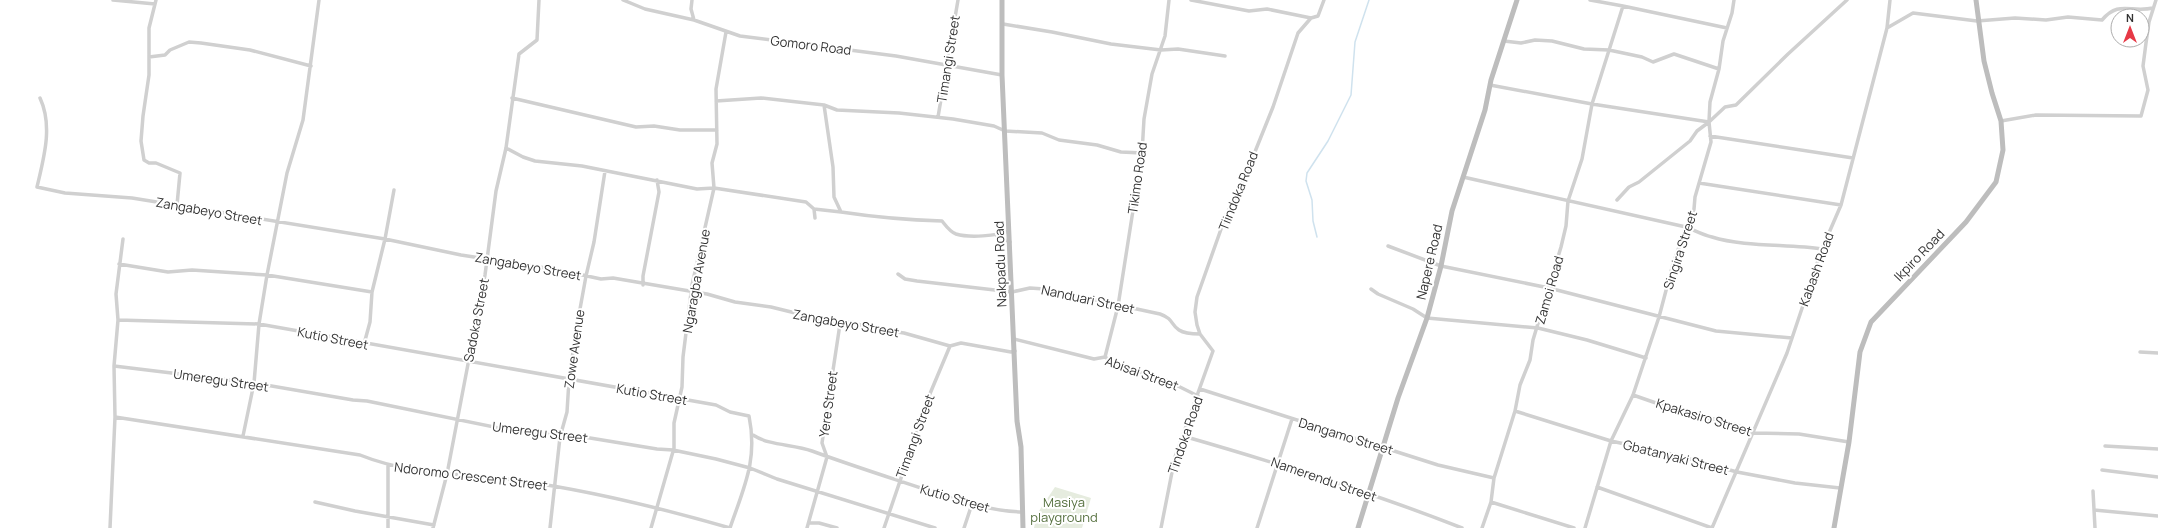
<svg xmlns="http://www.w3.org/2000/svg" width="2158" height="528" font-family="Manrope,sans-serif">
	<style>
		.green { fill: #e6ecdf }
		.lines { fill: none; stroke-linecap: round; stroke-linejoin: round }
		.stream { stroke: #cfe2ee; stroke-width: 1.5 }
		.street { stroke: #d0d0d0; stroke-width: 3.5 }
		.secondary { stroke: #bdbdbd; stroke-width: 5 }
		.labels { text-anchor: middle; stroke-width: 4; stroke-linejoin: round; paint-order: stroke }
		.street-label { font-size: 13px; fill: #333; stroke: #fff }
		.park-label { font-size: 13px; fill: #56703f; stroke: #fff }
	</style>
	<rect width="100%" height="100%" fill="#fff"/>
	<path class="green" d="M1055,487L1091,498L1082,528H1034L1037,514Z"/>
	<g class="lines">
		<path class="stream" d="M1317,237L1313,221L1312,200L1306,181L1307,173L1328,141L1351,95L1355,42L1369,0"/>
		<path class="street" d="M113,0L155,4
			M156,0L149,28V75L143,116L141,141L144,160L149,163H156L180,173L177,205
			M623,0L645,9L694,20L740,36L896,56L1002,75
			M692,0L691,9L694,20
			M1191,0L1249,11L1267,9L1311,18
			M1623,6L1727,28
			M1003,24L1052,32L1111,44L1161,50L1178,49L1225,56
			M1887,28L1913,13L1977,21L2015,18L2046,20L2068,17L2102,20C2119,0 2130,13 2153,8
			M1504,41L1521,43L1535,40L1552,41L1584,49L1609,50L1642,57L1653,62L1674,54L1719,69
			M149,57L165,55L170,50L189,42L201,43L250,50L311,66
			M1490,85L1592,104L1709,122
			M40,98C53,126 44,157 37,187L65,193L132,198L385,239L461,255L559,270L601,279L613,278L707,294L735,302L771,307L840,324L851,322L870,328L904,333L950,346L961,343L1011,352L1015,351
			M512,98L636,127L654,126L680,130H717
			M716,101L761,98L824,105
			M938,117L958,0
			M1709,121L1710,102L1719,69L1723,41L1732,13L1734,0
			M2001,121L2036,115L2141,116L2148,90L2143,66L2146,43L2149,22L2156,0
			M1710,136L1853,158
			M506,148L523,157L535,161L582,166L697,189L714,188L806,202L814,209L815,218
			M1463,177L1686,227C1694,230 1703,235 1712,237C1744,247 1788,244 1822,249
			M1699,183L1841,205
			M1617,200L1629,187L1639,182L1690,141L1697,131L1709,122
			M814,209L841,212L834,197L833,167L824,105L837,110L899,113L953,119L994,126L1005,131L1042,133L1059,140L1097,145L1121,152L1142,153
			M841,212C874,217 908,220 942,221C946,226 950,232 956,234C969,238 997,236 1009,231
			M997,236L1010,242
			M1388,246L1441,266L1549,288L1716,331L1792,338
			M119,264L168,272L192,270L267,275L372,292
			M898,274L905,279L917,281L1012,292L1030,288L1044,289L1160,314C1174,319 1170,324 1179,330C1185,334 1193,334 1200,334
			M643,285V276L659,192L657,180
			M1371,289L1378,294L1413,309L1427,318L1538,328L1587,340L1646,358
			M118,320L116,294L123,239
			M1014,339L1094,359L1105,357L1121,367L1168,381L1198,396
			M364,344L370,322L372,292L385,239L394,190
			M2140,352L2158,353
			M1105,357L1118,306L1142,153L1144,119L1152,74L1165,36L1169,0
			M114,366L254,383L353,400L367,401L519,432L584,437L657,449L673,450L716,459L750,468L777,479L935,528
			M1200,389L1438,465L1494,478
			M1633,395L1699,418L1714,419L1737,425L1753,433L1799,434L1849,442
			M1515,411L1611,441L1676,455L1737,472L1795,483L1840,488
			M115,417L360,455C412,476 466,473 521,481C592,491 661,508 730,528
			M753,435C770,446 793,444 812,451C850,465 888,477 927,490C958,500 989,511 1022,512
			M243,436L254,383L259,324L267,275L287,173L303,120L319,0
			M1183,436C1277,463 1371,492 1462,528
			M2105,446L2158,449
			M388,465V528
			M2102,470L2158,477
			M1597,487L1712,528
			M2093,491L2095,528
			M315,502L355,511L434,525
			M1491,502L1574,528
			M2094,510L2158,516
			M809,523H819L837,528
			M110,528L115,417L114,366L118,320L259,324L716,405L730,412L749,416C758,460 744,487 730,528
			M433,528L447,474L485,275L496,191L506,148L519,54L537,40L539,0
			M550,528L560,437L567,412L569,380L576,331L586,276L594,242L605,171
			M651,528L674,448V423L682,387L683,357L692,285L714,188L712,163L717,144L716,89L726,32
			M807,528L827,457L822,443L840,324
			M884,528L929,396L950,346
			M964,528L972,504
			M1161,528L1175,457L1213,351L1200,334L1197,325L1195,312L1197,297L1226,215L1240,189L1273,107L1298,33L1311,18L1318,16L1324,0
			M1257,528L1292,419
			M1482,528L1491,502L1494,478L1515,411L1520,385L1530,360L1533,340L1561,247L1566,226L1568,201L1582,159L1592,104L1623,6L1590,0
			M1585,528L1611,441L1633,395L1659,317L1673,264L1686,227L1691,220L1694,209L1695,197L1711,142L1709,122L1725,107L1736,105L1788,54L1847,0
			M1712,528L1787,353L1822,249L1841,205L1887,28L1890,0"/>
		<path class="secondary" d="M1002,0V75L1017,421L1021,447L1023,528
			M1358,528L1398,398L1427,318L1441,266L1452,211L1485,110L1491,80L1517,0
			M1834,528L1849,442L1860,352L1871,322L1966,222L1996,182L2003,150L2001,121L1992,93L1984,61L1976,0"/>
	</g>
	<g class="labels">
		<g class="street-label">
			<text transform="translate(811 45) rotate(7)" y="5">Gomoro Road</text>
			<text transform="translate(948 59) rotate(-81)" y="5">Timangi Street</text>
			<text transform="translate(1137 178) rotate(-82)" y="5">Tikimo Road</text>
			<text transform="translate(1238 191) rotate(-68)" y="5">Tiindoka Road</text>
			<text transform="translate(209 211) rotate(10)" y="5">Zangabeyo Street</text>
			<text transform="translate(1680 250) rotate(-72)" y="5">Singira Street</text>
			<text transform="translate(1919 255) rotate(-46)" y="5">Ikpiro Road</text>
			<text transform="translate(1429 262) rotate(-77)" y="5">Napere Road</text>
			<text transform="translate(1000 264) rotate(-92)" y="5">Nakpadu Road</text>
			<text transform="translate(528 266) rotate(10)" y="5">Zangabeyo Street</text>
			<text transform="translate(1816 269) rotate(-70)" y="5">Kabash Road</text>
			<text transform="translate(696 281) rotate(-80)" y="5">Ngaragba Avenue</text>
			<text transform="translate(1549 290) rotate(-74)" y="5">Zamoi Road</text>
			<text transform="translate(1088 299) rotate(12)" y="5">Nanduari Street</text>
			<text transform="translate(476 320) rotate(-79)" y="5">Sadoka Street</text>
			<text transform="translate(846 323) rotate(10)" y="5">Zangabeyo Street</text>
			<text transform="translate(333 338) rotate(11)" y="5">Kutio Street</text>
			<text transform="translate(574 349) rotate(-82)" y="5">Zowe Avenue</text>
			<text transform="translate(1142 373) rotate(20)" y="5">Abisai Street</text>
			<text transform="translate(221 380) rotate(8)" y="5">Umeregu Street</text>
			<text transform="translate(652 394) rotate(10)" y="5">Kutio Street</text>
			<text transform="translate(828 404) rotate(-82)" y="5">Yere Street</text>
			<text transform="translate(1704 417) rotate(17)" y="5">Kpakasiro Street</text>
			<text transform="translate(540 432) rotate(7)" y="5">Umeregu Street</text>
			<text transform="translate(1185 435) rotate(-71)" y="5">Tindoka Road</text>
			<text transform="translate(915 436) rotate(-70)" y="5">Timangi Street</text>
			<text transform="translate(1346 436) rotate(17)" y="5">Dangamo Street</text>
			<text transform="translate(1676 457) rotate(14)" y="5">Gbatanyaki Street</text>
			<text transform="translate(471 476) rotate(7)" y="5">Ndoromo Crescent Street</text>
			<text transform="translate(1324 479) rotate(19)" y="5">Namerendu Street</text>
			<text transform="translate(955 498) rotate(16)" y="5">Kutio Street</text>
		</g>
		<g class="park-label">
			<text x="1064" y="507">Masiya<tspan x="1064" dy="15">playground</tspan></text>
		</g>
	</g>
	<g transform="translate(2130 28)"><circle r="19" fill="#ffffff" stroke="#adadad"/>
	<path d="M0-3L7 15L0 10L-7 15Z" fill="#e63946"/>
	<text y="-6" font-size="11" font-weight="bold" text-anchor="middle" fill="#333333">N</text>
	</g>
</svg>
